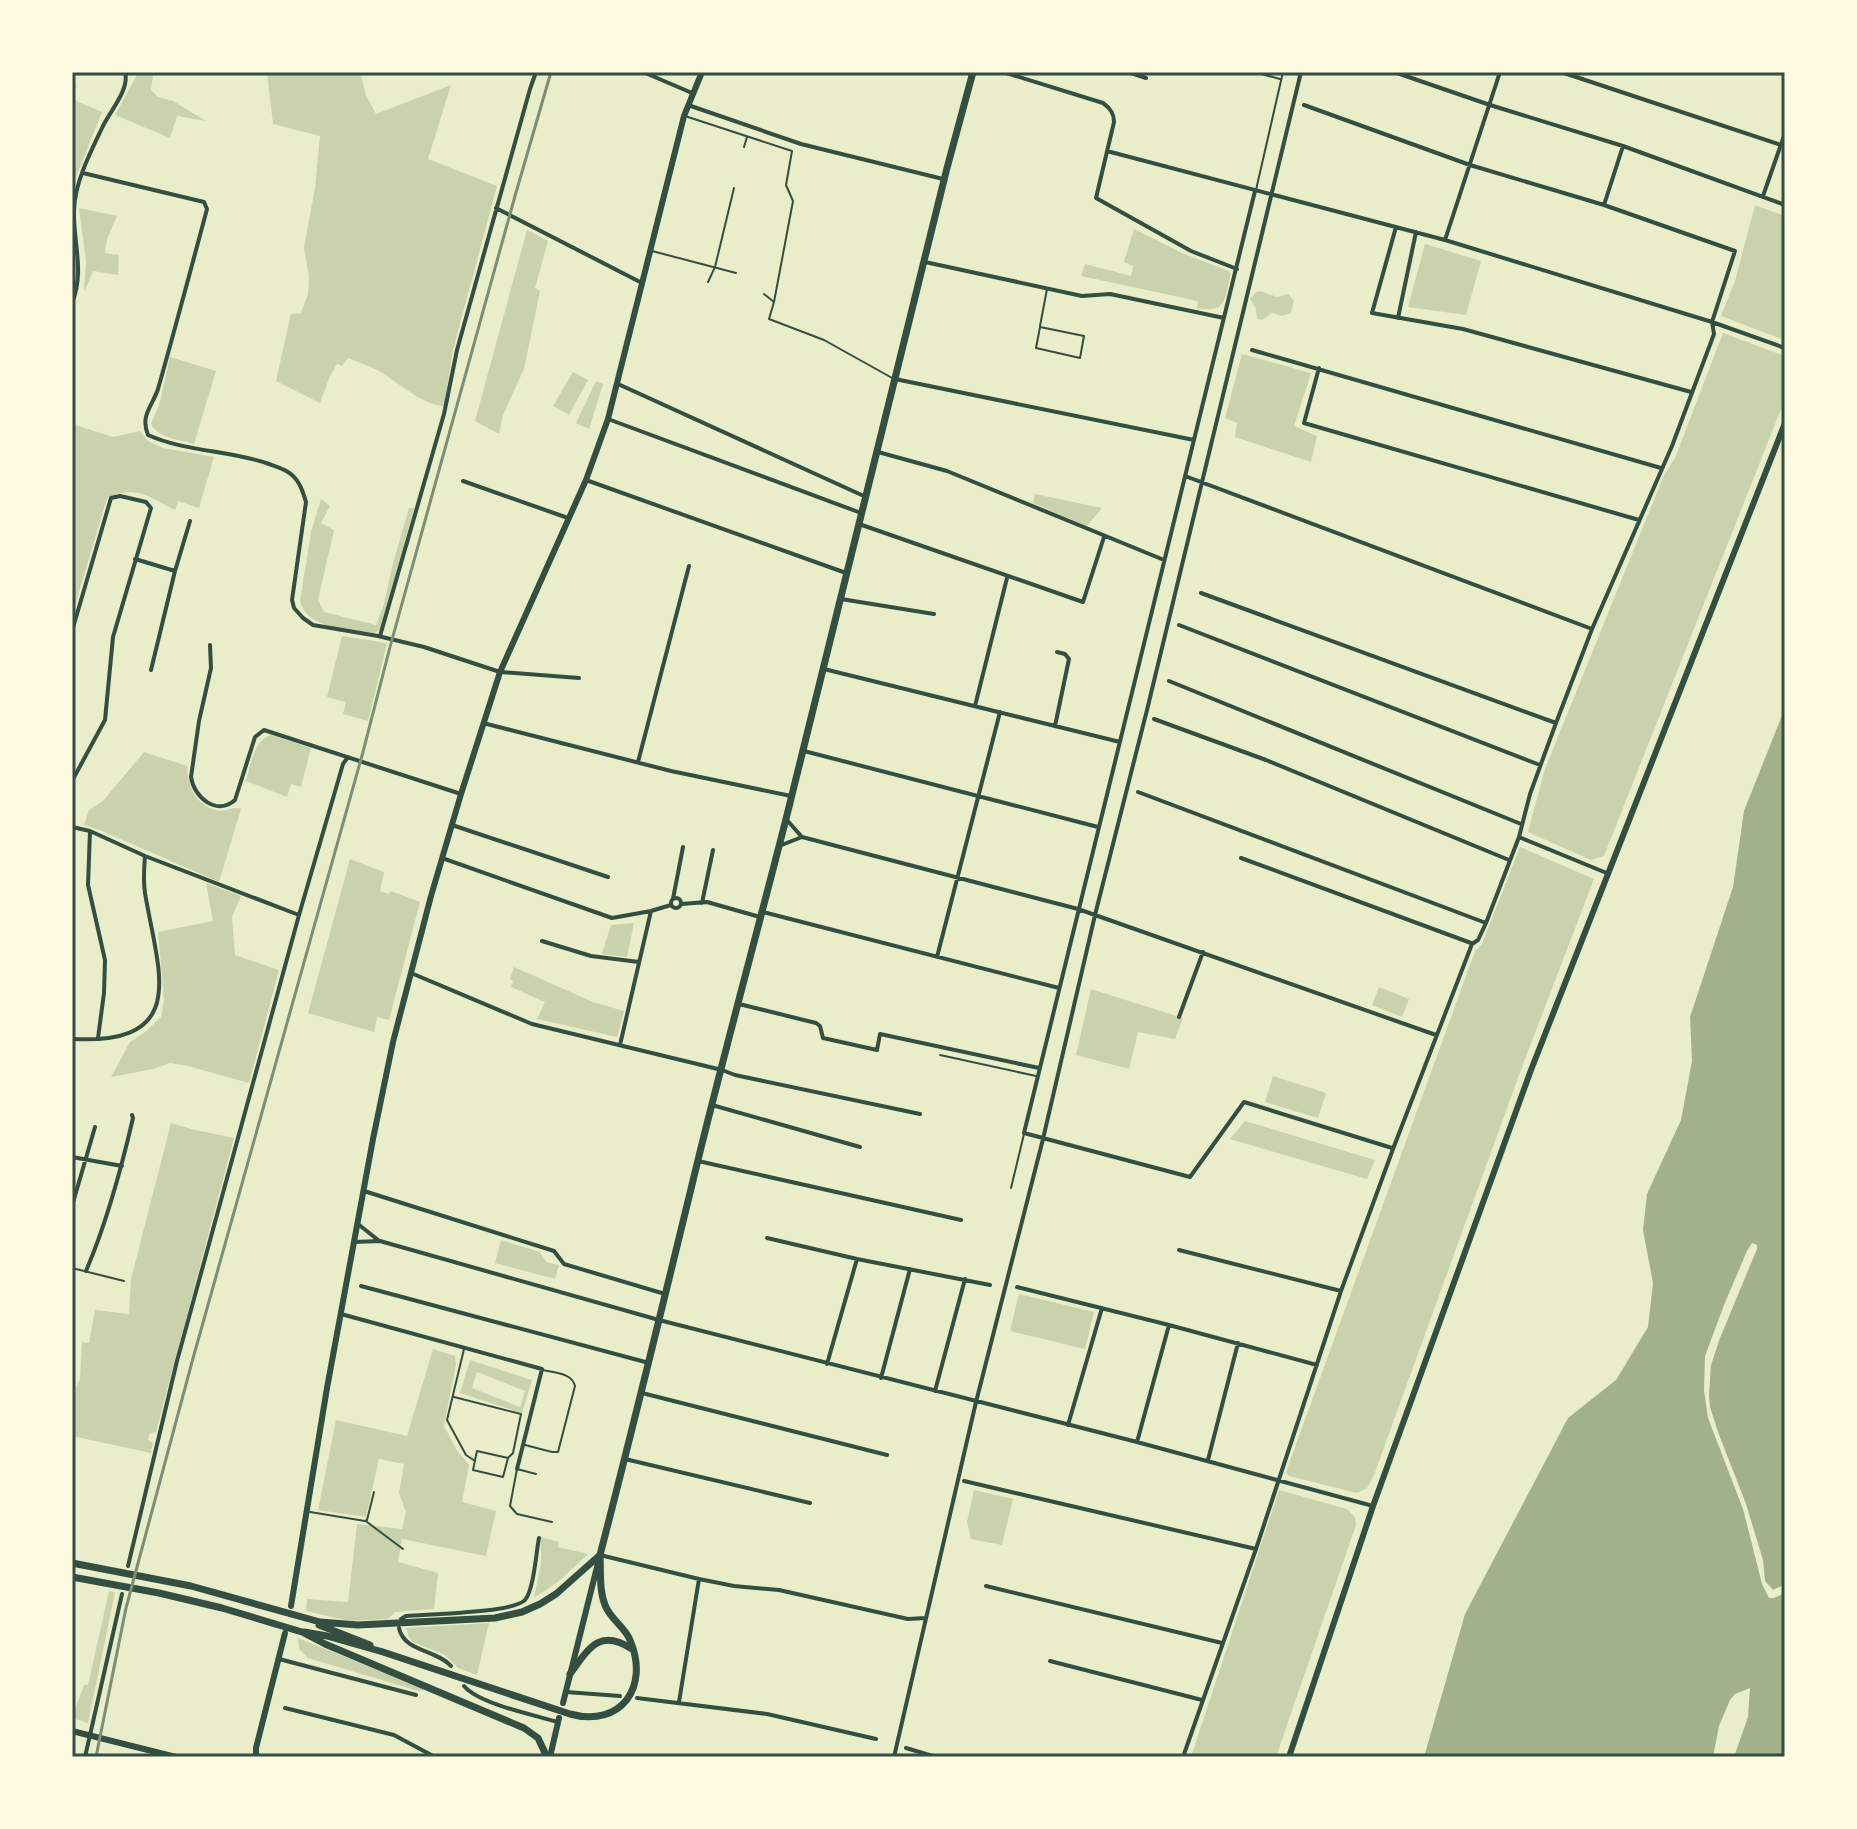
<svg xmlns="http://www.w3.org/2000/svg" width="1857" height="1829" font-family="Lato,sans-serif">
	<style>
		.green { fill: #cad2ad; fill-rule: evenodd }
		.water { fill: #a3b18a }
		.pier { fill: #e9edc9 }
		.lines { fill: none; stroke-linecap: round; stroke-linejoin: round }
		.service { stroke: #344e41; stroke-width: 2 }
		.minor { stroke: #344e41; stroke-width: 4 }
		.tertiary { stroke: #344e41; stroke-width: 6 }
		.secondary { stroke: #344e41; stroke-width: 6 }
		.primary { stroke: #344e41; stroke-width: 7 }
		.trunk { stroke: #344e41; stroke-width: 7 }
		.rail { stroke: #7c8e77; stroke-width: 3 }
		.neatline { fill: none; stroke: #344e41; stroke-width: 3 }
	</style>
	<rect width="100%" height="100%" fill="#e9edc9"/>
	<path class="green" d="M135,72H157L153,74L151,90L158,97L173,101L206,121L177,116L170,138L115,115L137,75Z
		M267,72H360L366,95L376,114L451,85L428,159L497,186L453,350L444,406C422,405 398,382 379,371C370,366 358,362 348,358L342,366L337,364L330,376L320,403L276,381L291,314L301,313L308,294L309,277L304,247L315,188L320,136L273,124Z
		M72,77L76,84L74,100L102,112L72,187Z
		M1755,205L1785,216V340L1721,316L1735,281Z
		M79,208L117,216L107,239L105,253L119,255L118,275L93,271L84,292L86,261Z
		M1134,229L1182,253L1231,272C1225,297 1228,314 1197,308L1198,301L1081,276L1085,264L1131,276L1133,266L1124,262Z
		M527,230L548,241L535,288L540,291L524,369L503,415L499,434L475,421Z
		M1425,244L1481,261L1466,315L1408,307Z
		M1260,291L1277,297L1288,294L1294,300L1291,313L1282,316L1272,313L1262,320L1257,319L1256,309L1250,299L1256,292Z
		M1723,333L1785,356V399L1604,856L1591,860L1528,832L1545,769L1664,475L1675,458Z
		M1242,354L1311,373L1294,426L1317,436L1311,462L1235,437L1237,423L1225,418Z
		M170,357L216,371L194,444C180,440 158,438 151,424L160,402Z
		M573,372L588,380L569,415L553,406Z
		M596,381L603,384L589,429L576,423Z
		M72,424L113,437L140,431L148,441L163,448L214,457L199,508L178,501L175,510C147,496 138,485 107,498L75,606H72Z
		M1035,494L1102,508L1087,526L1033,503Z
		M321,499L330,506L321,523L334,530L318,600L324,612L376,625L384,604L393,563L409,508H414L381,629L374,633C350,629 307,630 300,601L311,532Z
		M342,636L387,643L368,721L343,714L346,702L327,697Z
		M271,735L311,748L301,787L291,784L287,797L246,781C251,765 253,741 271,735Z
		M144,752L187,766C188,783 192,798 208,807C212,809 216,811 221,811C230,810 231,806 241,809L219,882L102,831L84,825L89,810L103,801Z
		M1520,847L1594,879L1522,1067L1374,1475L1367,1488L1357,1493L1289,1476L1286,1472L1475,951L1482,944Z
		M350,859L384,872L380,891L388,894L391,891L420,902L389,1020L377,1017L374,1032L308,1013Z
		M206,883L241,896L232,917L235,955L279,970L249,1083L188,1066L170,1063L153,1069L111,1077L130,1042L144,1033L161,1017L164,1000L158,932L213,921Z
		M634,923L627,957L602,954L611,925Z
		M514,967L593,1002L624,1011L617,1037L537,1019L545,1002L511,987L513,981L510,979Z
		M1379,987L1409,999L1402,1017L1372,1005Z
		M1091,989L1183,1018L1175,1039L1138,1032L1129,1069L1076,1055Z
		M1273,1076L1326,1093L1318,1118L1265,1102Z
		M1245,1121L1375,1160L1367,1179L1230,1139Z
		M171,1123L191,1129L234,1138L156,1432L150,1433L148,1440L153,1443L151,1453L72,1436V1434L76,1388L80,1379L82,1342L89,1343L95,1310L129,1314L131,1279Z
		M501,1240L540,1252L546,1262L559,1265L555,1279L495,1263Z
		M1019,1294L1094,1312L1085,1349L1010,1331Z
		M433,1349L455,1356L456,1364L444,1426L456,1449L469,1465L462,1502L496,1511L486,1556L402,1539L398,1562L438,1573L434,1609L395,1612L388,1619L349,1621L306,1611L307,1599L348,1602L357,1524L402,1529L406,1512L399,1493L404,1464L379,1459L366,1517L318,1510L336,1420L407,1436Z
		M470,1360L532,1380L522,1413L460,1393ZM477,1372L525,1391L520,1407L472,1388Z
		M974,1490L1013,1499L1002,1545L971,1539L967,1522Z
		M1279,1490L1347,1509L1355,1517L1356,1525L1276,1757H1191Z
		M541,1537L559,1542L558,1547L588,1554L559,1581L534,1598L541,1563Z
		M109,1591L115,1592L88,1723L72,1718L84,1685H88Z
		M489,1623L477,1675L458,1668L445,1655L413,1642L409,1637L406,1628Z
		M298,1638L424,1689L423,1691L415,1690L308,1658L299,1649Z"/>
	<path class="water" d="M1785,708V1757H1424L1465,1614L1568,1418L1616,1380L1648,1327L1653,1283L1643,1230L1647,1194L1681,1120L1692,1061L1690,1017L1733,887L1744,811Z"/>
	<path class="pier" d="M1752,1243L1757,1245V1249L1720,1338L1711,1365L1709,1395L1710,1407L1718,1432L1746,1504L1763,1560L1765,1581L1773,1590L1785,1584V1593L1774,1598H1769L1762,1584L1743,1509L1708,1418L1704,1390L1705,1356L1724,1305L1747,1251Z
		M1750,1688L1748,1717L1734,1757H1713L1719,1726L1730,1700L1735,1694Z"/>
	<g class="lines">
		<path class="service" d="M1254,72L1280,79
			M685,116L792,151L786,185L793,201L774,302
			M744,147L747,137
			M1256,190L1283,72
			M652,251L736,273
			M708,282L715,267L734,188
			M764,294L774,302L769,319L824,340L894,379
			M1040,326L1047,289
			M1040,327L1084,336L1080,358L1036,348Z
			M940,1055L1036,1076
			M1011,1188L1024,1134
			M72,1268L124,1281
			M464,1349L447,1420L466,1455L475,1461
			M454,1397L521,1414L513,1453L508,1458
			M525,1445L552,1452H558L575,1386C572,1373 555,1373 543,1370
			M477,1451L508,1458L503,1477L473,1470Z
			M536,1474L517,1469L510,1506L517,1514L552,1522
			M310,1512L365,1521L367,1520L374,1492
			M367,1522L403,1549"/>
		<path class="minor" d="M643,72L692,93
			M1003,72L1103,103C1110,108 1114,113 1114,122L1096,198L1191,251L1237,269
			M1128,72L1146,78
			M1394,72L1490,105L1623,146L1785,205
			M1561,72L1781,145
			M688,105L801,144L943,179
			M1107,151L1445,240L1712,322L1785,348
			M83,173L204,202L207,209C191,269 175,329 158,389C152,407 140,415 148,435C186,452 230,450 269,464C277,467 286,469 292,475C300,482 303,492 306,502L292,600L294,608L303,618L313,625L378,636L424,647L500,672L579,678
			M1255,191L1024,1133L1190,1177L1244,1102L1392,1148
			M1763,196L1785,133
			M1604,205L1623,146
			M496,208L642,283
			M1396,227L1372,313L1463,329L1691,392
			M1445,240L1500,72
			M925,262L1082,296L1110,294L1224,318
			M72,303C85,271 73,243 74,210C75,182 90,153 102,128C109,112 130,90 125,72
			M1398,318L1416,232
			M1252,350L1661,468
			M1319,368L1304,423L1639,520
			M895,379L1194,440
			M618,384L866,497
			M608,419L861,513
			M878,452L947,471L1164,560
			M1185,476L1592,629
			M586,480L846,573
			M463,481L568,518
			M859,524L1083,602L1104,537
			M135,559L175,571
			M1201,593L1556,723
			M841,599L934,614
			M1179,625L1540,765
			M72,631L111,498L120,496L146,502L151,508L113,637L105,720L72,781
			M380,636L444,414L457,350L530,89L536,72
			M210,645L211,668L199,721L191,777C194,798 217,816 235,800L255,737L264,730L461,794
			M824,669L1120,742
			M151,670L175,571L190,521
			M1169,681L1521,824
			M975,706L1007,578
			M1154,719L1266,760L1509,860
			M483,723L671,771L791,796
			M1055,726L1069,659L1065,654L1057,652
			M804,751L1098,827
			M638,762L689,566
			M1138,792L1486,923
			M786,819L802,837L1078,909L1436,1035
			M452,825L608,877
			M72,827L90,831L145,856L299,915
			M90,831L88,885L105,960L104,993L98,1038
			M1519,837L1609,874
			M779,846L802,837
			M442,858L612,918L651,911L671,905
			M1241,858L1471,943
			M671 903a5 5 0 1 1 10 0a5 5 0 1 1-10 0Z
			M673,899L683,847
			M702,903L713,850
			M681,904L707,902L760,917
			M763,912L1059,988
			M542,941L591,956L639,962
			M937,957L1000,712
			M411,973L532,1024L722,1070L735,1075L920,1114
			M739,1004L816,1023L820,1026L823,1038L877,1050L880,1034L1039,1068
			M1179,1017L1203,952
			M72,1039C191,1045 158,972 145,893C143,881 144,868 145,856
			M620,1045L651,911
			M712,1105L860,1147
			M72,1157L122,1166
			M698,1161L961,1220
			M364,1191L554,1251L564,1264L665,1294
			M72,1206L95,1127
			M358,1224L378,1240
			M767,1238L857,1259L990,1285
			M354,1242L380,1241L659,1320L1137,1442L1373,1506
			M1179,1250L1341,1291
			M86,1271C107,1222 121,1170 133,1118L132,1115
			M361,1286L649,1363
			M1017,1287L1169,1325L1317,1365
			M341,1314L542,1369L517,1469
			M827,1364L857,1259
			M881,1378L910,1269
			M935,1391L965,1279
			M642,1393L887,1455
			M1068,1425L1102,1308
			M1137,1442L1169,1325
			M625,1459L810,1503
			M1208,1460L1238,1343
			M964,1481L1256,1549
			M600,1555L699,1579L734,1586L779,1590L908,1619L925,1618
			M128,1566L177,1361L299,915L343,764L348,757
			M986,1586L1222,1643
			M401,1619L406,1616C428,1614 513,1613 525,1600C534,1589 536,1553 539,1538
			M399,1628C404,1652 436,1649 451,1666
			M279,1659L416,1695
			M1050,1661L1202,1700
			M464,1686C479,1704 534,1715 558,1722
			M566,1692L620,1696
			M637,1698L767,1714L876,1739
			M679,1702L699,1579
			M285,1708L394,1735L435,1757
			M906,1748L936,1757
			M85,1757L122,1594
			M894,1757L976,1402L1043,1139L1095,915L1147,710L1301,72
			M1183,1757L1256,1549L1341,1291L1393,1149L1472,944L1478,940L1486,923L1519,837L1530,794L1556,723L1592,629L1672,446L1714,334L1712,322L1735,251L1604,205L1470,165L1304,105"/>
		<path class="tertiary" d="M291,1606L327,1388L373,1139L393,1042L431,896L461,794L500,672L586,480L608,419L684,116L702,72
			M72,1731L176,1757
			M256,1757V1748L285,1633
			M1289,1757L1373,1506L1531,1070L1785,423"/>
		<path class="secondary" d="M563,1703L598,1563
			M550,1757L559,1718"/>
		<path class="primary" d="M600,1555C634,1424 666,1292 698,1160C726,1046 757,933 786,819L947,168L973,72"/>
		<path class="trunk" d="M72,1563L191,1586L320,1622L358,1625L495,1618L522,1612L540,1604L556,1594L600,1555
			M72,1577L159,1593L222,1608L302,1632L325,1644L524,1728L538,1738L547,1757
			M319,1625L370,1645
			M304,1632L327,1636L383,1652L570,1714C621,1728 650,1687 630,1640C625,1627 610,1619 605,1605C599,1590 601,1572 600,1555
			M570,1674C589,1648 599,1628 632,1649"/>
		<path class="rail" d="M96,1757L126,1608L192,1362L363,752L390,647L515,196L551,72"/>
	</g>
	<rect width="1857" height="1829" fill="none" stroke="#fefae0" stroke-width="148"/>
	<rect x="74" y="74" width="1709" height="1681" class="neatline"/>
</svg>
